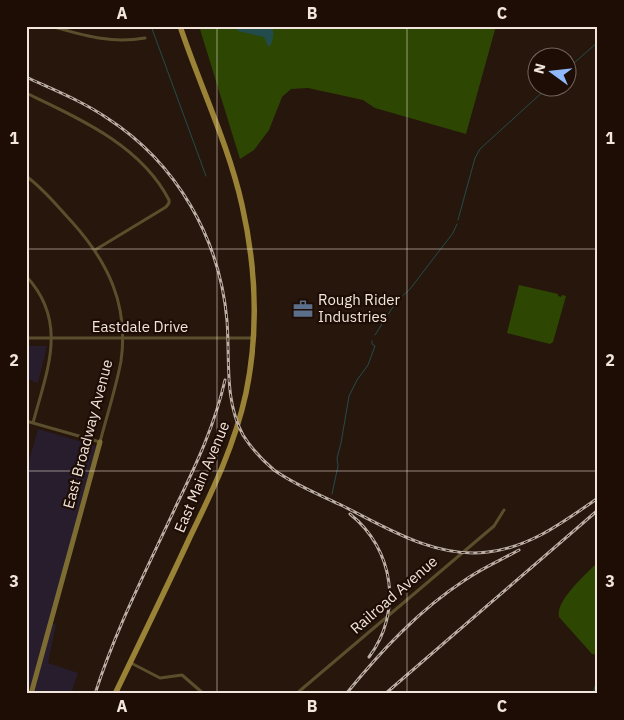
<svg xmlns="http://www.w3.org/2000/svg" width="624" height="720" font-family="'IBM Plex Sans',sans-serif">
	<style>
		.commercial { fill: #271d2c }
		.green { fill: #2d4703 }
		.water { fill: #224c4c }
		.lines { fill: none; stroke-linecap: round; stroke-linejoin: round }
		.stream { stroke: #224c4c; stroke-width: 1 }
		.street { stroke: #5a4f2c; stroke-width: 3 }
		.secondary { stroke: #7e6d32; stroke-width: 5 }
		.primary { stroke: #9a8336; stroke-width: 5.5 }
		.rail-casing { stroke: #bbaea5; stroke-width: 3 }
		.rail { stroke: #1d0d04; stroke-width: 1; stroke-dasharray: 4; stroke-linecap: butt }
		.grid { fill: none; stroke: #f1e5dd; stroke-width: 1; stroke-opacity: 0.55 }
		.labels { text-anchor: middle; stroke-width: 4.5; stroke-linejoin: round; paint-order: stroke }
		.poi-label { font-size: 15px; fill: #f1e5dd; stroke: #1d0d04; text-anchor: start }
		.street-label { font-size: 15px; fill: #f1e5dd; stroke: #1d0d04 }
		.neatline { fill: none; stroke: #f1e5dd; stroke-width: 2 }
		.grid-label { font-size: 16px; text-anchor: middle; font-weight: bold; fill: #f1e5dd }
	</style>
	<rect width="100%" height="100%" fill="#27160c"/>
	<path class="commercial" d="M26,346H47L38,383L26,379Z
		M38,429L96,446L49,622L56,625L48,663L78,673L71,694H26V471Z"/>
	<path class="green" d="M199,26H496L466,134L375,108L363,100L308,88L291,89L282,97L269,130L254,150L240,159Z
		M519,285L558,294V296L561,297L562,295L566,296L553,342L550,344L507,333Z
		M598,562V655L592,654L559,617C555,601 587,573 598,562Z"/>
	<path class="water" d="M233,26H271C275,32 273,40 270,46H268L264,37L238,31L236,27Z"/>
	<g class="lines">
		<path class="stream" d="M151,26L206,176
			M566,70L598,42
			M458,220L475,158L480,149L547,88
			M375,335L396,302L410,289L453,233L457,224
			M332,494L338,466L337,458L341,443L349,396L357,380L368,365L375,346L372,344V341
			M593,694L598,675"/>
		<path class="street" d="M50,26C83,35 109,44 145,38
			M26,93C78,118 141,145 169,200V203L166,207L95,250
			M26,176C44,189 57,206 72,222C108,262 129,305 121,361C116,388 107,415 100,442L26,421
			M26,276C69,322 47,370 33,423
			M26,338H253
			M131,663L160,678L182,675L204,694
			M296,694L494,526L504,510"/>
		<path class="secondary" d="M31,694L100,442"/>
		<path class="primary" d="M115,694C140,642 166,589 190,537C213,490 235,444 246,393C259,330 256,267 242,205C228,143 200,86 180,26"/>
		<defs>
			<path id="rail" d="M26,77C54,90 82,101 107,118C177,163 220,239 227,321C230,359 224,400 243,435C251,448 262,460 274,470C295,485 320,495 343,506C387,528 436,559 488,552C531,547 563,522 598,498
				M350,514C394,549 403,612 369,657
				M95,694C116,628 148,567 177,504C197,463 215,424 225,380
				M346,694C381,651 419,610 465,580C482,568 501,560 519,550
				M385,694L598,510"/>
		</defs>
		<use href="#rail" class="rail-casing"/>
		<use href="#rail" class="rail"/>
	</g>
	<path class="grid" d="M217,26V694M407,26V694M26,249H598M26,471H598"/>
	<defs>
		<symbol id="office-bare" viewBox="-9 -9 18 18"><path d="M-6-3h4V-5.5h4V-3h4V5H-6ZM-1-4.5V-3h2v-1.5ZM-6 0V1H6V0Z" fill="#5c6f8a" stroke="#1d0d04" stroke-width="2.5" paint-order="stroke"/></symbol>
	</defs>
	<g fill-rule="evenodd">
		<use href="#office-bare" x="289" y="295" width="28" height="28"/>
	</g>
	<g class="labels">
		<g class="poi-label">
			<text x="318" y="305">Rough Rider<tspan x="318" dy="17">Industries</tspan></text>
		</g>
		<g class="street-label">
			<text x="140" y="332">Eastdale Drive</text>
			<text transform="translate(88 434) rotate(-75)" y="5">East Broadway Avenue</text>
			<text transform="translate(202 477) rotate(-67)" y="5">East Main Avenue</text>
			<text transform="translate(394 595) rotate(-41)" y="5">Railroad Avenue</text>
		</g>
	</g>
	<rect width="624" height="720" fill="none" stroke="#1d0d04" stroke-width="55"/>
	<g transform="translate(552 72) rotate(285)"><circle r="24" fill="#1d0d04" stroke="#72635b"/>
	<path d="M0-4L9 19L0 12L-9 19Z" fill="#90b8fd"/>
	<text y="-8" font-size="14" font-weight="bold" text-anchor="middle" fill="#f1e5dd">N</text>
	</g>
	<rect x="28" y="28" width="568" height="664" class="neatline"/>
	<g class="grid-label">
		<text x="122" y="19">A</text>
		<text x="312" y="19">B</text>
		<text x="502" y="19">C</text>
		<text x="14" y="144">1</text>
		<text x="610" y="144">1</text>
		<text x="14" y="366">2</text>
		<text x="610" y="366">2</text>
		<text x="14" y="587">3</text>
		<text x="610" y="587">3</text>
		<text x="122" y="712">A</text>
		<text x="312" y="712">B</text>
		<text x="502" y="712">C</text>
	</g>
</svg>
